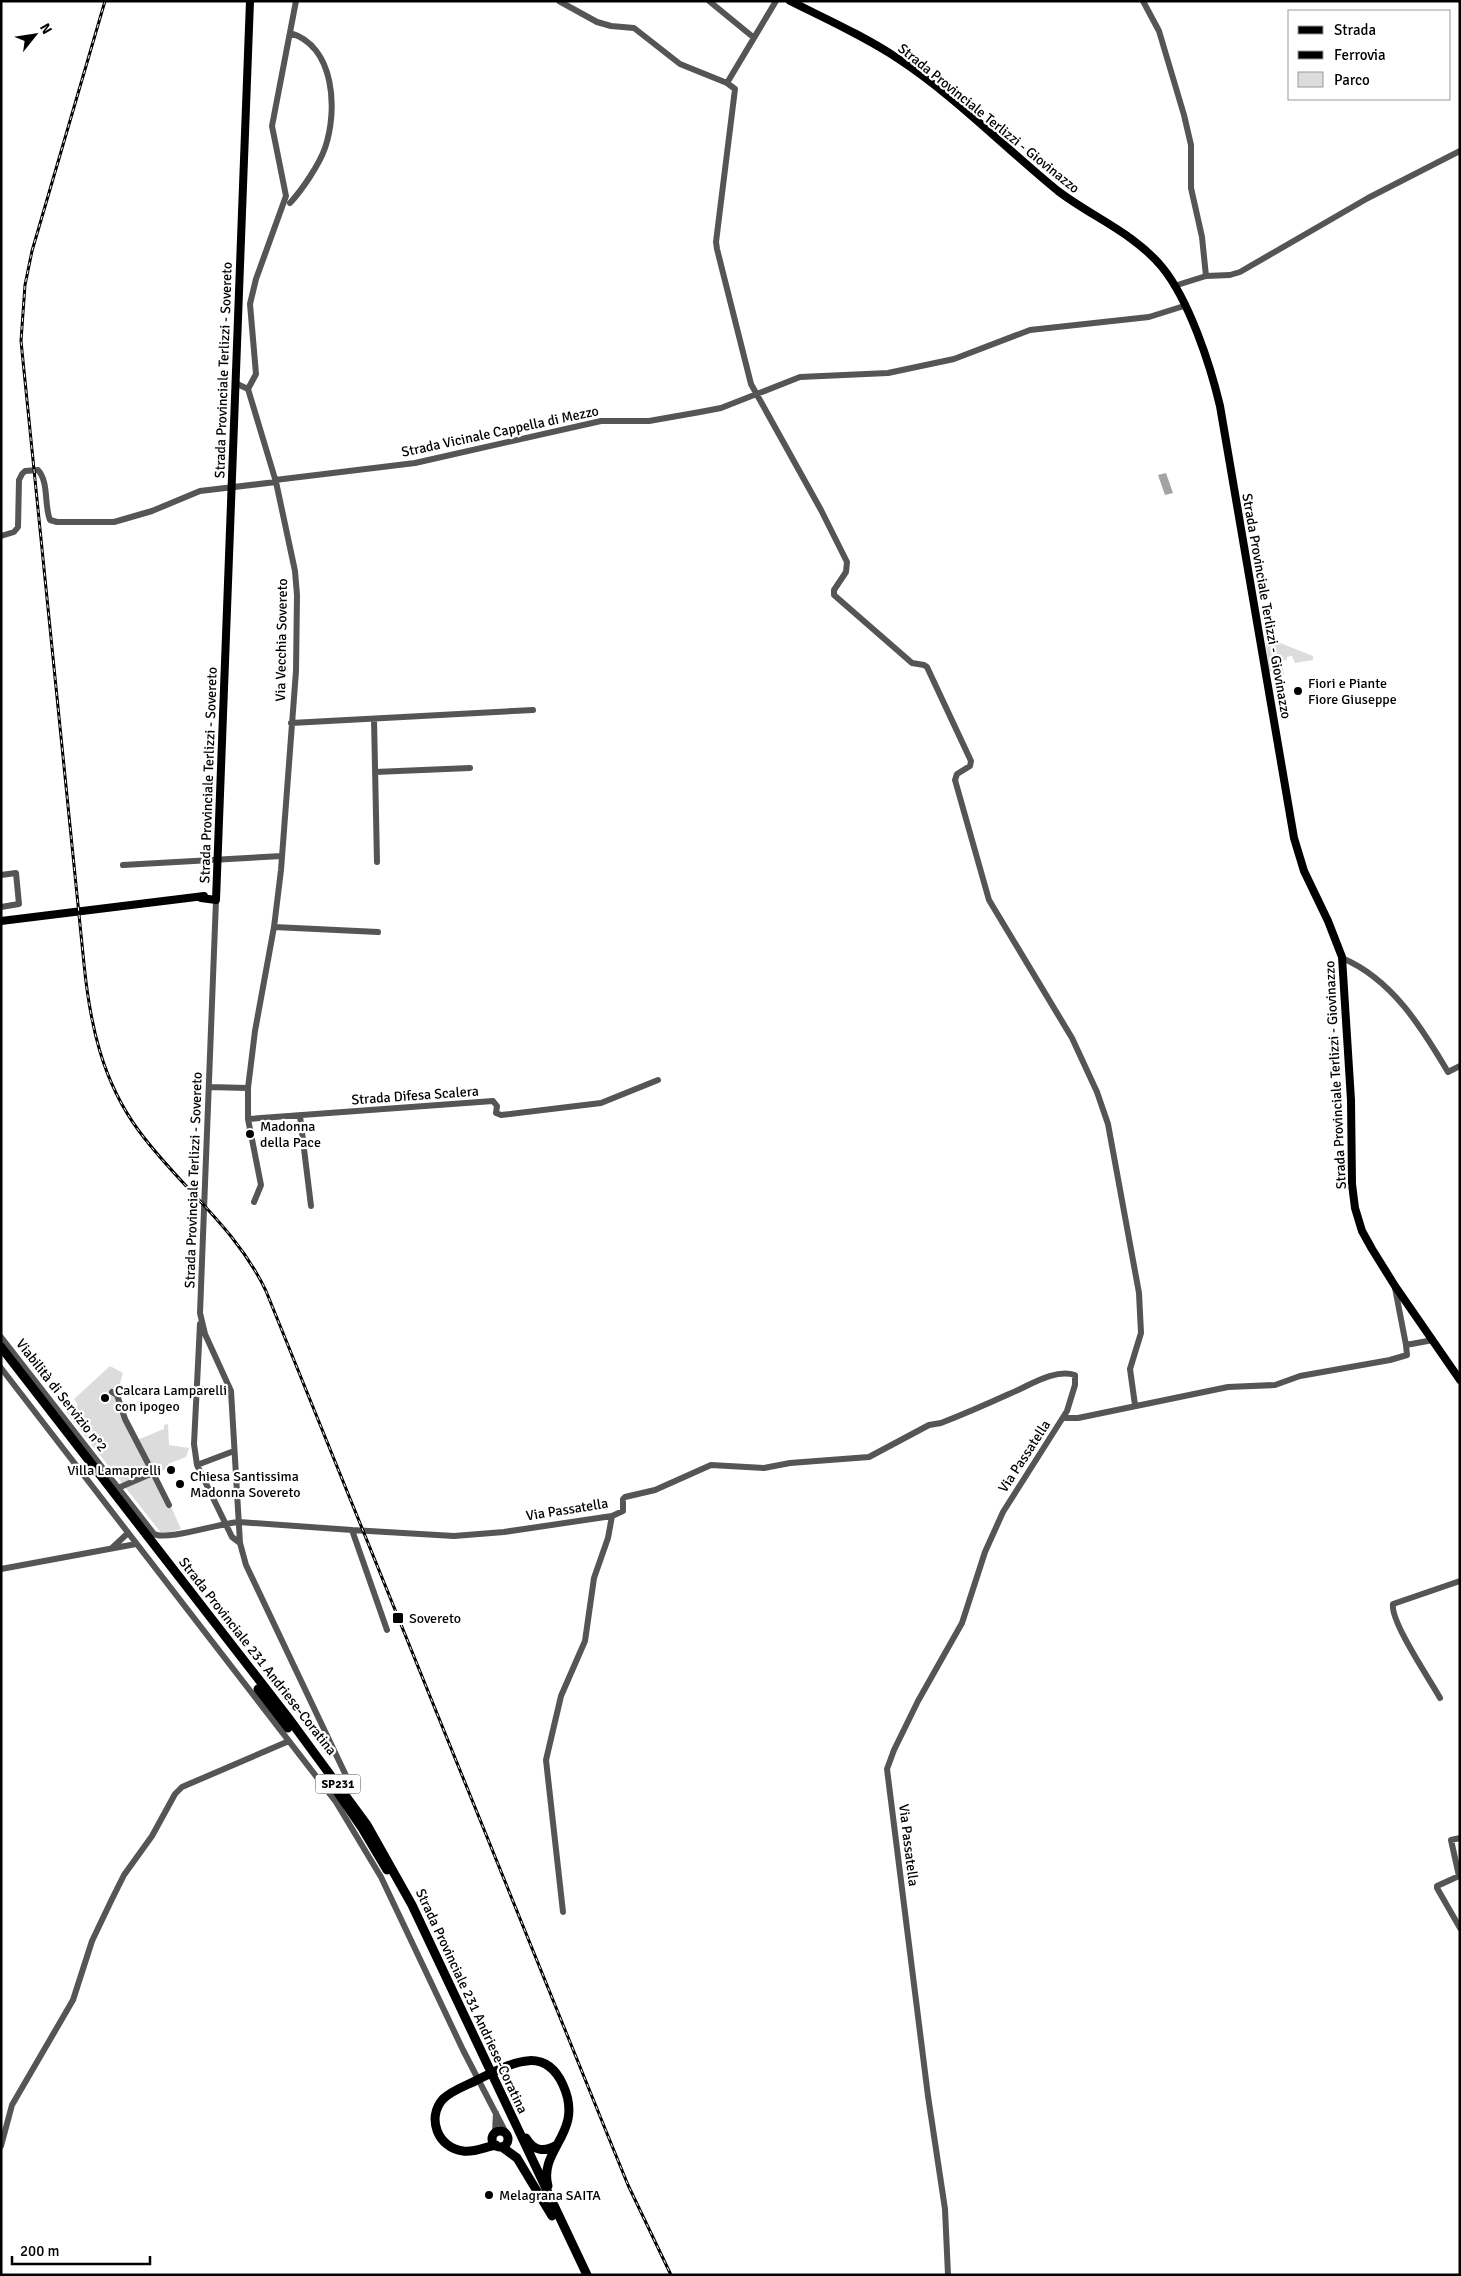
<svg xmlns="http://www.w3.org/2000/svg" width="1461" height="2276" font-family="Signika,sans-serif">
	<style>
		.green { fill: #dcdcdc }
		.water { fill: #a3a3a3 }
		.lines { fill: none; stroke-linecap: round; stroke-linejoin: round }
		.minor { stroke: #555; stroke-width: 6 }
		.major { stroke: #000; stroke-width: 8 }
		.highway { stroke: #000; stroke-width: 9 }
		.rail-casing { stroke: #000; stroke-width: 3 }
		.rail { stroke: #fff; stroke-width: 1; stroke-dasharray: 4; stroke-linecap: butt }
		.poi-dot { fill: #000; stroke: #fff; stroke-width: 2 }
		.labels { text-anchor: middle; stroke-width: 4.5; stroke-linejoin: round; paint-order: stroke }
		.shield { fill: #fff; stroke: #4c4c4c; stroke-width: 1 }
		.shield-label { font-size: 12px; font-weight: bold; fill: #000 }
		.street-label { font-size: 14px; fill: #000; stroke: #fff }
		.poi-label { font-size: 14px; fill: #000; stroke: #fff; text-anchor: start }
	</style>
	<rect width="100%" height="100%" fill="#fff"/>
	<path class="green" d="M1265,637L1313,656V660L1295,663L1292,656L1287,657V660L1282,661L1284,675L1269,671Z
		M110,1366L123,1373C113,1402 125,1413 137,1440L164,1429V1425L168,1424L169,1445L189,1448L186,1457L168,1464L169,1468L156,1473L181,1529L162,1534L66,1412L78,1405L74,1399Z"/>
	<path class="water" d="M1166,473L1173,493L1165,495L1158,475Z"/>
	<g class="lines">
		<path class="minor" d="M559,1L597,22L611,26L634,28L680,64L727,83
			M709,1L753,37
			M776,1L727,83L735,89L716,242L717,249L751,384L821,510L847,562L846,572L834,590V595L912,663L924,665L927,667L971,761L970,766L957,774L955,780L989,900L1072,1038L1097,1092L1108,1124L1139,1293L1141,1333L1130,1369L1135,1405
			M1143,1L1159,31L1184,115L1191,145V188L1202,237L1206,276
			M290,33C335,46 338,110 325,148C319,165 302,190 290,203
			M1174,286L1206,276L1230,275L1240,272L1368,198L1460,151
			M235,383L248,389
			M275,480L415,463L601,421H649L700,412L721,408L800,377L888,373L954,359L1030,330L1149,317L1184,306
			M1,536L14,532L18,527L19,480L22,474L25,471L38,470C49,482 44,505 50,520L57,522H114L152,511L200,491L276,482
			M374,719L377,862
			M291,723L533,710
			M375,772L470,768
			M123,865L282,856
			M1,875L16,873L19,904L1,907
			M216,900L200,1313L205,1334L231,1391L240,1543L246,1565L350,1784
			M274,927L378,932
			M1342,958C1392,979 1422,1028 1448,1072L1460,1066
			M209,1087L248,1088
			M300,1116L311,1206
			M248,1119L493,1101L497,1106L496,1113L501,1115L601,1103L658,1080
			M254,1202L261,1185L248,1119V1088L255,1031L274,927L281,870L296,671L297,595L295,571L276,482L248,389L256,374L250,304L256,279L286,196L272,126L296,1
			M1395,1288L1406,1345L1433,1340
			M200,1324L194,1444L197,1465L232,1537L240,1543
			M1,1337L154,1534C167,1541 220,1523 239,1522L352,1530L387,1630
			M1,1368L336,1802L381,1877L463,2050L507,2135
			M197,1389L231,1391
			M112,1392L117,1395L125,1419L153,1473
			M1064,1418H1078L1228,1387L1275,1385L1300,1376L1390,1360L1407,1355L1406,1345
			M197,1465L234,1451
			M118,1488L153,1473L169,1505
			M352,1530L454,1536L504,1532L612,1516L623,1511V1499L625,1497L655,1490L711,1465L764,1468L790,1463L869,1457L929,1425L941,1423C964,1414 987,1404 1009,1394C1027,1387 1054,1368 1075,1375V1385L1067,1411L1003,1512L985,1552L962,1623L918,1701L894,1750L887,1769L928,2096L945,2209L948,2275
			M113,1547L128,1533
			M1,1569L136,1544
			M1440,1698C1430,1680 1390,1621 1393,1604L1460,1581
			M1460,1838L1451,1840L1459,1876L1437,1886V1888L1460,1928
			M563,1912L546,1760L561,1696L585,1641L594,1578L608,1538L612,1516
			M495,2133L496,2113
			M1,2146L12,2105L73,2000L92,1941L112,1899L124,1875L152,1836L175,1794L182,1787L289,1741"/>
		<path class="major" d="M790,1C826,19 864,36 897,58C954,95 1005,148 1058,191C1092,217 1134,233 1162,267C1189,300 1210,364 1220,406L1294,838L1304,871L1328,921L1342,957L1351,1100L1352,1184L1355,1208L1362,1231L1372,1249L1395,1286L1460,1380
			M201,898L216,900L250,1
			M1,921L204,896"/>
		<path class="highway" d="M1,1347L287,1716L367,1825L412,1905L587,2275
			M258,1689L288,1728
			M336,1790L362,1828L387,1870
			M492 2139a8 8 0 1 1 16 0a8 8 0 1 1-16 0Z
			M526,2138C534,2152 545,2152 557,2145
			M496,2145C485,2147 473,2153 463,2151C438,2148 426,2118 443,2099C452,2090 468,2085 479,2079C509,2065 544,2043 563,2085C585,2133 538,2149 548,2186
			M502,2147L517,2158L552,2216"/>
		<defs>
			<path id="rail" d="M105,1L32,251L25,285L21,341L84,964C90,1024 102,1081 139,1131C180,1187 235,1226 266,1291L606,2131L628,2185L671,2275"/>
		</defs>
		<use href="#rail" class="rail-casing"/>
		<use href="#rail" class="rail"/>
	</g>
	<g class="poi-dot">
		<circle cx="1298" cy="691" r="5"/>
		<circle cx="250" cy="1134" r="5"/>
		<circle cx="105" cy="1398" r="5"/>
		<circle cx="171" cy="1470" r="5"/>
		<circle cx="180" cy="1484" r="5"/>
		<rect x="392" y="1612" width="12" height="12" rx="2.5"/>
		<circle cx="489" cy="2195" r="5"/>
	</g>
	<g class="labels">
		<rect class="shield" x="315.5" y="1774.5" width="45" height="19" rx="4"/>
		<g class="shield-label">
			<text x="338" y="1788">SP231</text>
		</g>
		<g class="street-label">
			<text transform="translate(989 118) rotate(39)" y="5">Strada Provinciale Terlizzi - Giovinazzo</text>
			<text transform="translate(223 370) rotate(-88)" y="5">Strada Provinciale Terlizzi - Sovereto</text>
			<text transform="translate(500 431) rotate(-12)" y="5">Strada Vicinale Cappella di Mezzo</text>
			<text transform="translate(1267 606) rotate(80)" y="5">Strada Provinciale Terlizzi - Giovinazzo</text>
			<text transform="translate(281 640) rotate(-89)" y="5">Via Vecchia Sovereto</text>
			<text transform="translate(208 775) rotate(-88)" y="5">Strada Provinciale Terlizzi - Sovereto</text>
			<text transform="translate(1335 1075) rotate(-93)" y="5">Strada Provinciale Terlizzi - Giovinazzo</text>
			<text transform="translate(415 1095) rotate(-4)" y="5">Strada Difesa Scalera</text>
			<text transform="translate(193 1180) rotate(-88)" y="5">Strada Provinciale Terlizzi - Sovereto</text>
			<text transform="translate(62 1395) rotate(52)" y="5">Viabilità di Servizio n°2</text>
			<text transform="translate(1024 1456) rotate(-57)" y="5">Via Passatella</text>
			<text transform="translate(567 1509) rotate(-9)" y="5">Via Passatella</text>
			<text transform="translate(258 1656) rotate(52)" y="5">Strada Provinciale 231 Andriese-Coratina</text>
			<text transform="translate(909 1845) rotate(83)" y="5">Via Passatella</text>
			<text transform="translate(472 2001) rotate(65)" y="5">Strada Provinciale 231 Andriese-Coratina</text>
		</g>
		<g class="poi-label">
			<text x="1308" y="688">Fiori e Piante<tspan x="1308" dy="16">Fiore Giuseppe</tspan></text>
			<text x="260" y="1131">Madonna<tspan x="260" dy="16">della Pace</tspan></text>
			<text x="115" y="1395">Calcara Lamparelli<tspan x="115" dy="16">con ipogeo</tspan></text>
			<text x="161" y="1475" text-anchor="end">Villa Lamaprelli</text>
			<text x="190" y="1481">Chiesa Santissima<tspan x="190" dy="16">Madonna Sovereto</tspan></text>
			<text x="409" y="1623">Sovereto</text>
			<text x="499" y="2200">Melagrana SAITA</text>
		</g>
	</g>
	<rect width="1461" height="2276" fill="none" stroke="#000000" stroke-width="5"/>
	<rect x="1288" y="10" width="162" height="90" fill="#ffffff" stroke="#999999"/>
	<rect x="1298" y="26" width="25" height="8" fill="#000000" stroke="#999999"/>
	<text x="1334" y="35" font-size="15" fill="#000000">Strada</text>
	<rect x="1298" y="51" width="25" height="8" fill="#000000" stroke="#999999"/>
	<text x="1334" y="60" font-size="15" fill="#000000">Ferrovia</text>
	<rect x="1298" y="72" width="25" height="15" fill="#dcdcdc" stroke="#999999"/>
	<text x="1334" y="85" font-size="15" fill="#000000">Parco</text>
	<g transform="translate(35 35) rotate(60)" stroke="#ffffff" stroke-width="4" paint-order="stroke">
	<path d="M0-4L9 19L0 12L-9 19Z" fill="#000000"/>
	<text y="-8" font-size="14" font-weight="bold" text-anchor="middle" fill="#000000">N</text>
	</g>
	<path d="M12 2256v8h138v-8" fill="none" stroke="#000000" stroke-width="2.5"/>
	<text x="20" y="2256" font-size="15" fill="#000000" stroke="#ffffff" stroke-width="4" paint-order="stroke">200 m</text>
</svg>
